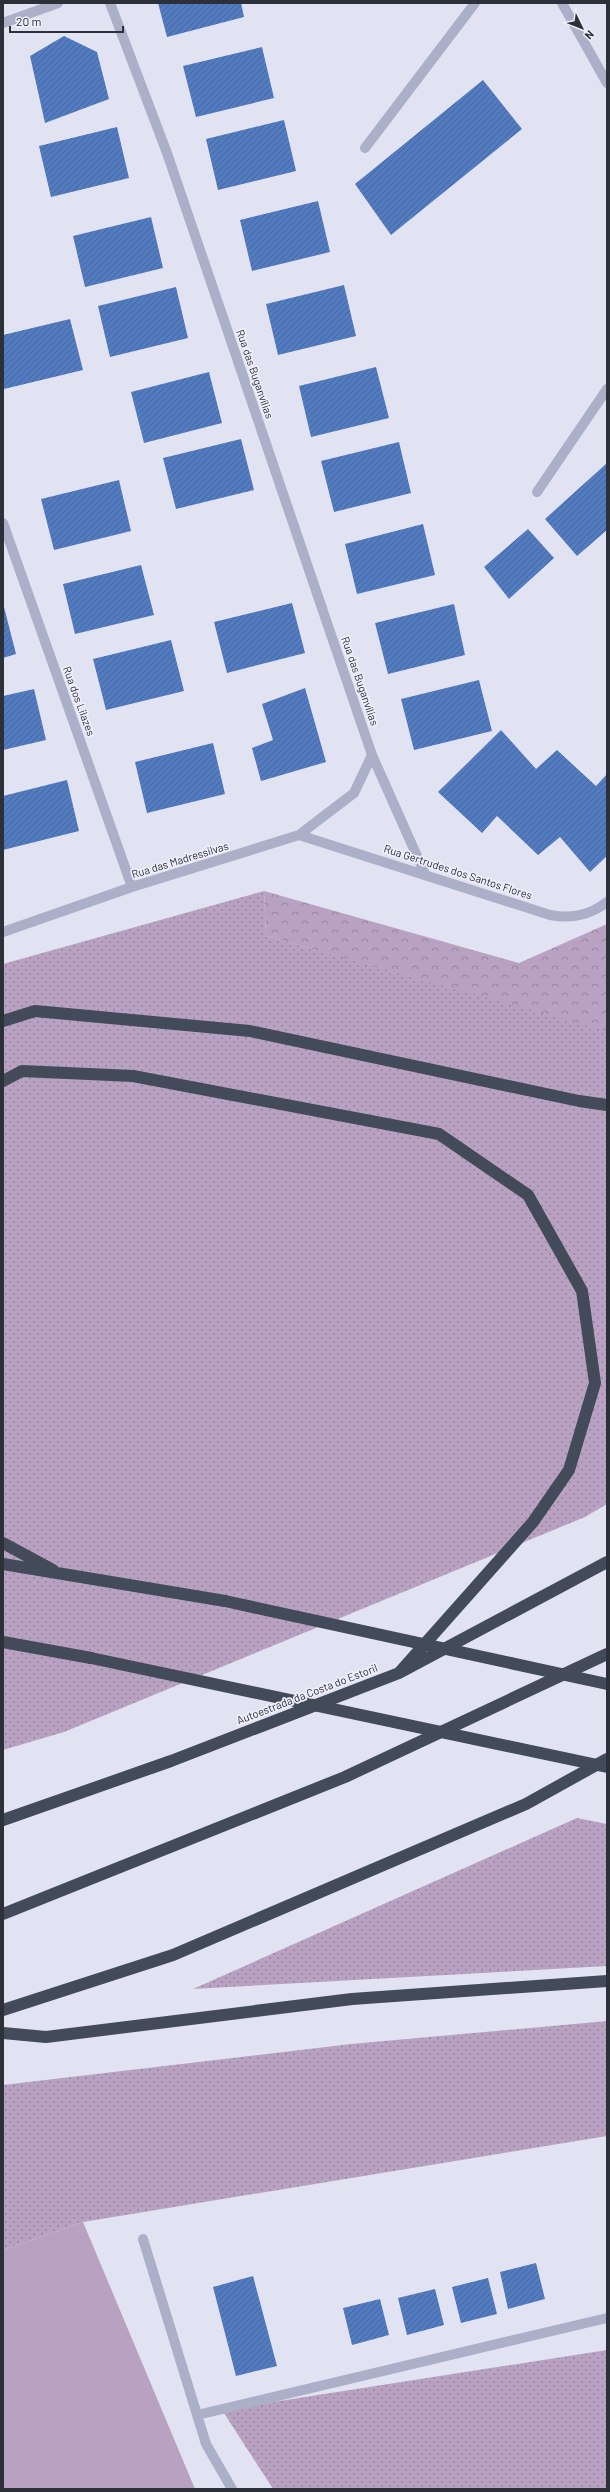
<svg xmlns="http://www.w3.org/2000/svg" width="610" height="2492" font-family="Barlow,sans-serif">
	<style>
		.grass { fill: url(#grass-dots) }
		.forest { fill: url(#forest-crowns) }
		.garden { fill: #b9a2c1 }
		.building { fill: url(#building-hatch) }
		.lines { fill: none; stroke-linecap: round; stroke-linejoin: round }
		.minor { stroke: #abafc7; stroke-width: 10 }
		.highway { stroke: #434a5a; stroke-width: 12 }
		.highway-bridge { stroke: #434a5a; stroke-width: 12 }
		.labels { text-anchor: middle; stroke-width: 3.5; stroke-linejoin: round; paint-order: stroke }
		.street-label { font-size: 11px; fill: #2c3039; stroke: #eeeffa }
	</style>
	<defs>
		<pattern id="grass-dots" width="8" height="8" patternUnits="userSpaceOnUse"><rect width="8" height="8" fill="#b9a2c1"/><path d="M2 2h.1M6 6h.1" fill="none" stroke="#97849e" stroke-width="1.8" stroke-linecap="round"/></pattern>
		<pattern id="forest-crowns" width="20" height="18" patternUnits="userSpaceOnUse"><rect width="20" height="18" fill="#b9a2c1"/><path d="M2 6a3 3 0 1 1 6 0M12 15a3 3 0 1 1 6 0" fill="none" stroke="#97849e"/></pattern>
		<pattern id="building-hatch" width="6" height="6" patternUnits="userSpaceOnUse"><rect width="6" height="6" fill="#537bbf"/><path d="M-1 1l2-2M0 6l6-6M5 7l2-2" fill="none" stroke="#45659c"/></pattern>
	</defs>
	<rect width="100%" height="100%" fill="#e2e3f2"/>
	<path class="grass" d="M264,891L266,936L607,1030V1504L585,1517L64,1732L3,1750V964Z
		M577,1818L607,1824V1966L193,1989Z
		M607,2021V2136L83,2222L3,2250V2085L351,2044Z
		M607,2350V2489H273L222,2410Z"/>
	<path class="forest" d="M264,891L519,963L607,924V1031L266,936Z"/>
	<path class="garden" d="M83,2222L195,2489H3V2250Z"/>
	<path class="building" d="M158,3H241L244,17L167,37Z
		M64,36L97,52L109,99L45,123L30,56Z
		M262,47L274,98L196,117L183,66Z
		M483,80L522,129L391,235L355,184Z
		M284,120L296,171L218,190L206,139Z
		M117,127L129,178L51,197L39,146Z
		M318,201L330,252L252,271L240,220Z
		M151,217L163,268L85,287L73,236Z
		M344,285L356,336L278,355L266,304Z
		M176,287L188,338L110,357L98,306Z
		M70,319L83,370L4,389L3,335Z
		M376,367L389,418L311,437L299,386Z
		M209,372L222,423L144,443L131,392Z
		M241,439L254,490L176,509L163,458Z
		M399,442L411,493L334,512L321,461Z
		M607,463V530L577,556L545,519Z
		M119,480L131,531L54,550L41,499Z
		M423,524L435,575L357,594L345,544Z
		M528,529L554,558L509,599L484,567Z
		M141,565L154,615L75,634L63,584Z
		M3,603L16,654L3,658Z
		M292,603L305,653L227,673L214,622Z
		M454,604L465,655L388,674L375,623Z
		M171,640L184,691L106,710L93,659Z
		M479,680L492,731L414,750L401,699Z
		M305,688L326,762L261,781L252,748L273,740L262,704Z
		M34,689L46,740L3,750V696Z
		M501,730L536,769L557,750L596,786L607,774V856L590,872L560,837L538,855L497,816L482,833L438,792Z
		M213,743L225,794L147,813L135,762Z
		M67,780L79,831L3,850V796Z
		M536,2263L545,2299L508,2309L500,2272Z
		M253,2276L277,2366L236,2376L213,2287Z
		M488,2278L497,2314L461,2323L452,2287Z
		M435,2289L444,2325L407,2335L398,2298Z
		M380,2299L389,2335L352,2345L343,2308Z"/>
	<g class="lines">
		<path class="minor" d="M562,3L607,83
			M3,23L58,3
			M365,148L475,3
			M537,492L607,389
			M3,523L132,887
			M372,755L425,874
			M299,835L550,915C571,919 589,916 607,902
			M3,932L132,887L299,835L354,793L372,755L167,153L110,3
			M143,2239L206,2444L232,2489
			M197,2415L607,2318"/>
		<path class="highway" d="M3,1021L35,1011L250,1031L579,1101L607,1105
			M3,1081L22,1071L133,1076L439,1134L528,1195L582,1291L595,1383L569,1470L533,1522L399,1673
			M3,1543L53,1570
			M3,1564L225,1601
			M3,1642L91,1658
			M3,1820L171,1761L399,1673L607,1562
			M3,1914L345,1777L607,1654
			M3,2010L173,1955L526,1804L607,1759
			M3,2033L46,2037L352,1999L607,1981"/>
		<path class="highway-bridge" d="M225,1601L607,1684
			M91,1658L607,1767"/>
	</g>
	<g class="labels">
		<g class="street-label">
			<text transform="translate(255 374) rotate(71)" y="4">Rua das Buganvílias</text>
			<text transform="translate(360 681) rotate(71)" y="4">Rua das Buganvílias</text>
			<text transform="translate(79 701) rotate(70)" y="4">Rua dos Lilazes</text>
			<text transform="translate(180 860) rotate(-17)" y="4">Rua das Madressilvas</text>
			<text transform="translate(458 872) rotate(18)" y="4">Rua Gertrudes dos Santos Flores</text>
			<text transform="translate(307 1694) rotate(-21)" y="4">Autoestrada da Costa do Estoril</text>
		</g>
	</g>
	<rect width="610" height="2492" fill="none" stroke="#2c3039" stroke-width="8"/>
	<g transform="translate(582 28) rotate(133)" stroke="#eeeffa" stroke-width="3" paint-order="stroke">
	<path d="M0-3L7 15L0 10L-7 15Z" fill="#2c3039"/>
	<text y="-6" font-size="11" font-weight="bold" text-anchor="middle" fill="#2c3039">N</text>
	</g>
	<path d="M10 26v6h113v-6" fill="none" stroke="#2c3039" stroke-width="2"/>
	<text x="16" y="26" font-size="12" fill="#2c3039" stroke="#eeeffa" stroke-width="3" paint-order="stroke">20 m</text>
</svg>
